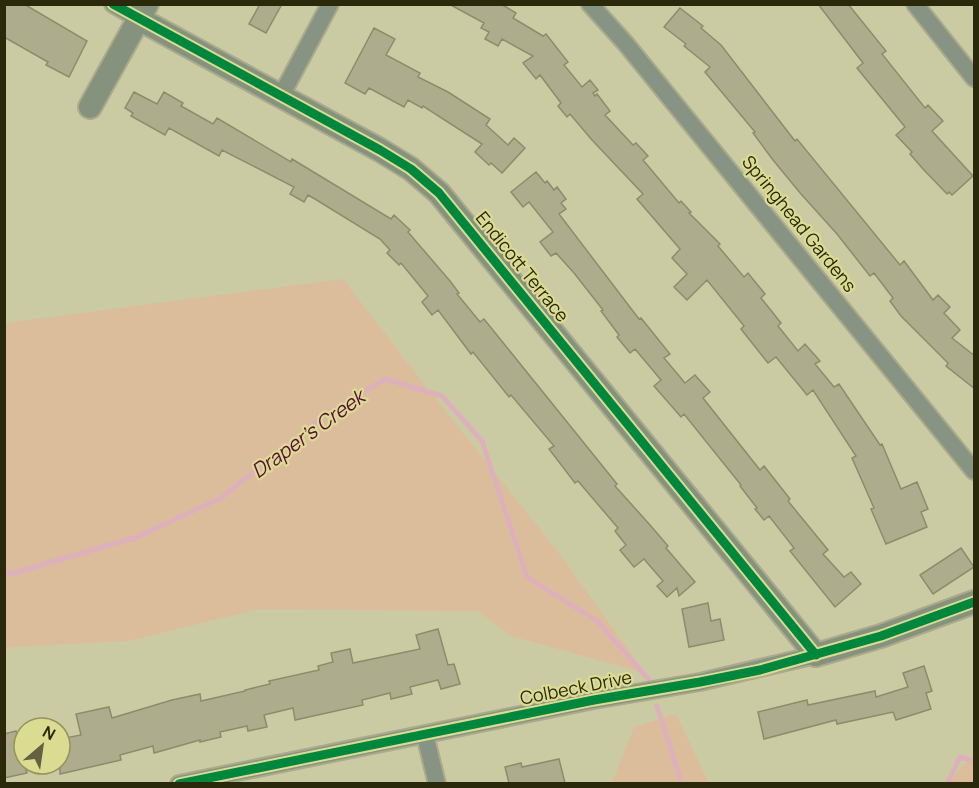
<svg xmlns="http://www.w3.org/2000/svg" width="979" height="788" font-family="Manrope,sans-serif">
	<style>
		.green { fill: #dcbd9b }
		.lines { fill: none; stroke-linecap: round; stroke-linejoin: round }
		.stream { stroke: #deb0bc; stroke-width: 5 }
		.building { fill: #adad8e; stroke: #8c8c6c; stroke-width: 1.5 }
		.street-casing { stroke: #abab8b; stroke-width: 20 }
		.secondary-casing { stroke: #abab8b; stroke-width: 26 }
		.street { stroke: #879484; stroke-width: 16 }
		.secondary { stroke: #85927e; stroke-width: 22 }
		.cycleway-casing { stroke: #dcdb92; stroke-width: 13 }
		.cycleway { stroke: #00873e; stroke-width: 9 }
		.labels { text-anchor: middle; stroke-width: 4.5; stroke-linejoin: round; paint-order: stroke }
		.street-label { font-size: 18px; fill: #2a290b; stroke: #dcdb92 }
		.water-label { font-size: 20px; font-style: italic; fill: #580c3c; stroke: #dcdb92 }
	</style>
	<rect width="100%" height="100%" fill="#cbcba3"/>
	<path class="green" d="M343,279L424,384L558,552L645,673L511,636L478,611L259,609L129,641L13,647L5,649V323Z
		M676,714L709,783H612L634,727Z
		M969,760L974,761V783H948Z"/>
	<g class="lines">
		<path class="stream" d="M4,573H14L137,537L221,498L327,414L385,379L442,396L482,441L527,577L597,621L649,680
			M657,706L682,784
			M947,784L960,757L974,761"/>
	</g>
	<path class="building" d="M4,4H24L87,41L69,77L46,65L48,62L4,37Z
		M260,4H282L266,33L249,24Z
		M449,4H501L516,13L513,18L543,36L546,34L568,62L564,65L582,87L590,80L598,90L593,93L595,96L597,94L610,111L605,115L633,145L636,143L648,156L643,160L679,203L681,201L691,212L689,213L720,244L718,246L744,277L748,273L765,294L761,298L781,323L778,326L798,351L805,344L820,361L815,364L834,387L839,384L880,445L882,444L901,489L917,482L928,509L921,512L927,527L886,544L871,509L874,508L852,458L856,456L813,390L807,395L776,357L768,363L741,329L744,326L707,280L687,300L674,287L687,274L672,258L680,249L637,199L643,194L592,140L570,114L567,117L558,106L561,103L540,75L536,79L523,63L533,56L502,39L498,46L485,39L489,32L481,28L484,23Z
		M818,4H848L886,51L882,54L925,108L928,105L943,121L932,131L973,176L952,195L949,192L947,194L923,169L910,154L912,152L896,135L905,127L857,68L863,63Z
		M680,8L703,26L701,28L721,45L795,141L797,139L900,265L904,261L933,300L938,295L950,307L944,313L960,330L952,338L975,356V389L946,366L948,363L901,316L890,301L893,298L874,273L870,276L837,234L801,194L773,160L753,133L755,132L705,72L710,67L684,46L686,44L664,27Z
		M374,28L395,39L386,55L420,73L418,77L448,92L490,119L486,125L508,145L514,138L525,148L502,173L491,163L489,165L475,152L482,144L423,106L422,108L408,100L404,107L369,88L365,94L345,83Z
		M134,92L157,104L164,92L183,103L181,106L213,124L217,118L291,162L292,159L391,219L394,215L410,230L408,232L450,281L459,293L457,294L480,322L484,319L617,484L615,486L650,525L668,546L666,548L695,582L679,596L677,588L667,597L657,586L663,581L644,559L634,567L620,550L626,545L615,531L618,528L578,481L575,483L549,449L554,446L511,395L509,397L473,352L471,354L438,310L432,315L422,302L428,296L401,263L399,265L387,253L390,250L380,239L315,199L308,195L304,202L290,194L294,187L222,150L219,156L169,128L165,135L131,116L133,113L125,108Z
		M536,172L545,183L547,181L554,190L557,187L566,199L561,203L566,209L559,214L639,319L641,318L670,354L664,358L685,383L695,375L710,392L703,398L760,470L764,466L790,499L788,501L828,550L823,554L844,577L851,572L861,584L835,607L790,551L794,548L769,516L764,520L755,509L757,508L740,486L741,485L684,414L681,417L654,386L661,380L635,349L630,353L617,337L619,335L601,311L603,310L574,273L556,253L551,256L540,242L553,232L529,202L523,207L511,192Z
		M961,548L974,567L933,594L920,575Z
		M708,603L711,621L720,619L724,640L689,647L682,609Z
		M438,629L448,665L454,664L460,684L441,689L438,680L410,687L412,694L391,699L390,693L362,700L363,705L295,720L293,708L264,715L267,727L248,731L247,726L220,732L221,737L200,742V740L154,753L153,746L120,755L121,760L60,774V739L81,735L76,714L109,707L112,718L172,700L200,694L201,701L245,691V690L270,684L269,681L319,670L318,666L333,662L331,653L350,649L353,663L420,649L416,635Z
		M924,666L932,691L926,693L931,709L896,720L893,712L837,724L836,720L764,739L758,712L807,700L808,705L875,691L876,697L908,687L903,673Z
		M16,731L27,773L4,778V734Z
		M559,759L565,783H509L505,767L521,763L522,767Z"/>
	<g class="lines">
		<defs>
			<path id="street" d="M113,4L139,19
				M590,4L626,44L974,471
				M915,4L974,78
				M281,96L330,4
				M425,735L437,784
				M179,784L594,700L700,682L816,655"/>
			<path id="secondary" d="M139,19L380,150L411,169L439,193L816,655L881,636L974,602
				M90,107L147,4"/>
		</defs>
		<use href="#street" class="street-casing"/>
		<use href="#secondary" class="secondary-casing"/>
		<use href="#street" class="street"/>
		<use href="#secondary" class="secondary"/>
		<defs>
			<path id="cycleway" d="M113,4L380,150L411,169L439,193L816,655
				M179,784L594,700L700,682L760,670L881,636L974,602"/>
		</defs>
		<use href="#cycleway" class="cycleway-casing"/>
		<use href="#cycleway" class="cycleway"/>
	</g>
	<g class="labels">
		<g class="street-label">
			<text transform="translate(799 224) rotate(51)" y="6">Springhead Gardens</text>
			<text transform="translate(522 267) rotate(51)" y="6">Endicott Terrace</text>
			<text transform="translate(576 688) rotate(-11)" y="6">Colbeck Drive</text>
		</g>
		<g class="water-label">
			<text transform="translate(308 434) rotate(-36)" y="7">Draper's Creek</text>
		</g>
	</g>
	<rect width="979" height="788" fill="none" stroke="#2a290b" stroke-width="12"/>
	<g transform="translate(42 746) rotate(29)"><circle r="28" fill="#dcdb92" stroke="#95945c" stroke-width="1.5"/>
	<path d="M0-4.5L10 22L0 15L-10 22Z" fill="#626240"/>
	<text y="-9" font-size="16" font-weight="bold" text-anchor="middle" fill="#2a290b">N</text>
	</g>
</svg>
